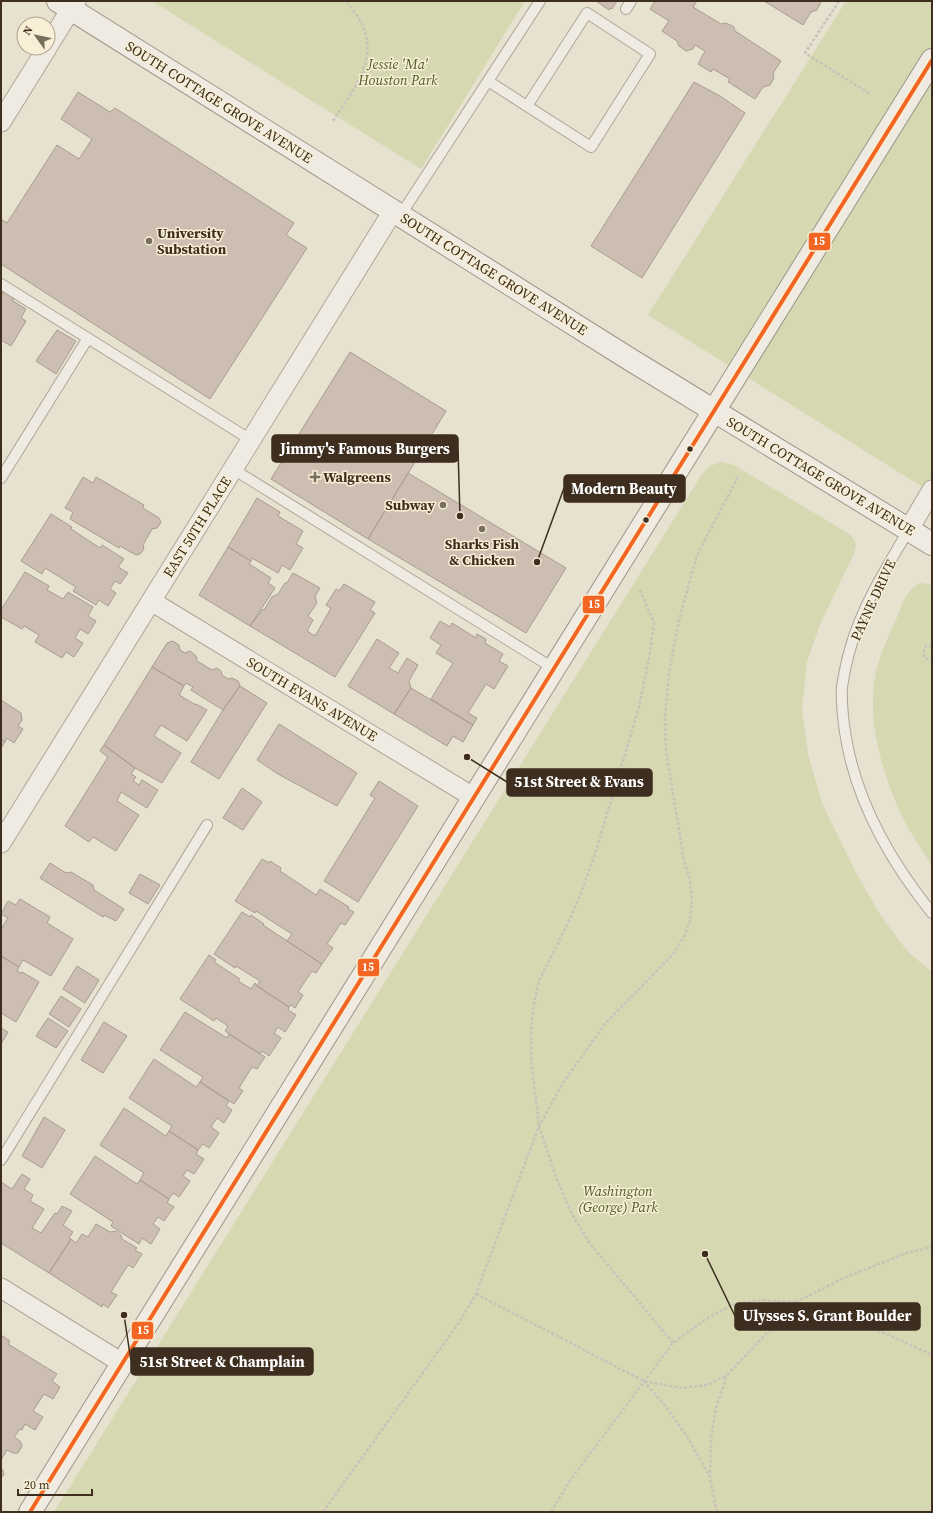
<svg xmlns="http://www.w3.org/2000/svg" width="933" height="1513" font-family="'Source Serif 4',serif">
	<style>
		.green { fill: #d6d8b2 }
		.building { fill: #ccbfb1; stroke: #a89d8f }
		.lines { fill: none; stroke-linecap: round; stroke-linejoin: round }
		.service-casing { stroke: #ada698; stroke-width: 12 }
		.minor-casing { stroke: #ada698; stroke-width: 21 }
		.secondary-casing { stroke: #9d9588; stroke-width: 24 }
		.path { stroke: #c8c2b8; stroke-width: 2.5; stroke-dasharray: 3 2; stroke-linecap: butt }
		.service { stroke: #efebe2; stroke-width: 10 }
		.minor { stroke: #efebe2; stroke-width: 19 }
		.secondary { stroke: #efebe2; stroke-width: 22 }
		.bus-1-casing { stroke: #f8efd6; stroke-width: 7 }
		.bus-1 { stroke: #f26522; stroke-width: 4 }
		.poi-dot { fill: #796d5d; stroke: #f8efd6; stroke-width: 1.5 }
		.bus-dot { fill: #3e2e1f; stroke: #f8efd6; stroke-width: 1.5 }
		.labels { text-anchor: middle; stroke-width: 3; stroke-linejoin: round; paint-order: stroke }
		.park-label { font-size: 14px; font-style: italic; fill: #4d5c24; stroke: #f8efd6 }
		.street-label { font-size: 14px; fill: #3e2e1f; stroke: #f8efd6 }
		.poi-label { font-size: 14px; font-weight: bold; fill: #3e2e1f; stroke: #f8efd6; text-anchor: start }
		.leader { fill: none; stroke: #3e2e1f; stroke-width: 1.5 }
		.callout-dot { fill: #3e2e1f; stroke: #f8efd6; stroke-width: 1.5 }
		.callout { fill: #3e2e1f; stroke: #3e2e1f; stroke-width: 1.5 }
		.callout-label { font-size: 15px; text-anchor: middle; font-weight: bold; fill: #fff }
		.line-badge { stroke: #f8efd6; stroke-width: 1.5 }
		.badge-label { font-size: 11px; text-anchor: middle; font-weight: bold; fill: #fff }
	</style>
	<rect width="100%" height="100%" fill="#e7e1d0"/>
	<path class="green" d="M152,1H525L421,169Z
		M846,1H932V493L648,315Z
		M721,462L734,465L851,535L856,544L854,554L821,622L807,662L802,709L808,754L822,803L856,873L881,916L908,952L932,972V1512H54L702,474L710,466Z
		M921,583L932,585V866C920,847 905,825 897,805C880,765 868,720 875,677C878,658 887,640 895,622C901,609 906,587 921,583Z"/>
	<path class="building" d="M596,1H617L612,9L611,8L609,10Z
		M655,1H697L693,7L721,24L726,23L734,27L735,31L781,61L773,73L774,78L770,85L763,87L755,99L728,82L730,79L713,69L711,72L698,64L705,51L695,45L693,49L686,51L679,46L677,41L662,31L669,21L650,9Z
		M764,1H821V2L817,10L811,12L803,25Z
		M694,82L720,96L745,113L642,278L591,246Z
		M78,92L110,112L115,108L294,223L286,235L307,248L210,399L1,264V219L7,223L57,145L79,159L92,139L61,119Z
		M8,292L12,295L13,301L26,309L21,318L26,321L11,346L1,340V293Z
		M57,330L76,341L56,374L36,361Z
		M350,352L446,411L368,539L271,479Z
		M408,473L566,568L526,633L368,539Z
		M83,477L93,483L96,477L144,505L143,508L159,518L161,522L157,528L152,529L143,545L144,549L140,554L136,555L120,546L119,548L70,519L73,512L65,508Z
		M257,498L280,512L278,516L303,531L296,544L303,548L290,570L282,565L278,573L252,558L251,561L228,547Z
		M51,514L72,527L71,529L100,548L102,545L124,559L118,567L128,573L120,584L115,581L110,589L116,593L108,606L99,600L96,605L73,591L76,587L45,568L42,574L21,561Z
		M228,547L251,561L249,564L271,578L268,583L275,588L250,626L199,595Z
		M25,572L49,586L47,590L63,599L68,592L93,607L88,616L96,621L88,634L80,629L75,638L83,643L74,657L66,652L62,658L35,642L39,635L24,626L22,629L1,617V610Z
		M293,573L320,588L315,596L317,603L308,616L313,620L307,631L315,636L331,608L326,605L336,589L339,591L344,584L375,602L370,610L375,613L335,677L250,626L263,609L264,610L272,597L278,594L285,583H287Z
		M440,621L450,627L452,623L476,638L477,634L486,639L485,643L503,654L499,661L508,666L494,689L486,684L468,713L477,718L473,725L431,699L453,663L436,653L441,645L430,638Z
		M377,639L399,653L389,668L398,673L407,658L418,665L409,681L411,688L394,714L348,686Z
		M173,641L179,645L180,650L185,653L190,651L196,656L197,661L212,670L217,668L221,671L222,675L228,679L232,678L238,681L240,686L223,710L191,690L193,687L186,683L184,686L152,667L167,643Z
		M152,667L184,686L179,695L196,705V704L207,710L187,741L161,725L154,736L181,753L162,783L135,768L104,745Z
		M240,686L267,703L219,779L191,762L223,710Z
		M411,688L473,725L463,742L453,736L447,746L394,714Z
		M1,700L21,713L22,720L18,726L23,729L14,743L7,738L5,742L1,739Z
		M279,724L357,773L337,806L278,774L257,760Z
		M1,739L5,742L1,748Z
		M104,745L135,768L131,774L136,777L133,781L139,785L142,780L158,790L147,808L121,792L117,801L139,815L116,851L93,837L89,842L65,826L108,757L100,751Z
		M379,781L418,806L358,902L324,881L375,798L370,795Z
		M242,788L262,802L243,830L223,818Z
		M262,859L269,863L270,861L281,868L280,871L316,895L320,889L349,907L348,909L354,912L345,925L341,923L327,944L333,948L322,964L287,941L292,934L256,911L255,913L235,901Z
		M50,863L66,873L71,872L93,885L94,890L124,909L116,921L104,915L103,917L40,878Z
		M140,874L160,885L148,904L129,893Z
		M20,899L50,917L47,923L73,939L51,976L23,960L19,967L1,956V929L8,918L1,914L8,901L16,905Z
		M242,912L250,917L251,915L264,924L263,925L322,964L316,973L312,971L298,992L303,995L295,1008L291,1005L289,1007L257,986L260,981L236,966L235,968L214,954Z
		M209,955L216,960L214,962L240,979L238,981L251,989L255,983L257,986L289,1007L288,1010L296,1015L285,1032L278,1027L274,1033L281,1038L269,1056L262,1051L260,1054L225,1031L228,1026L216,1018L214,1021L180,999Z
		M1,956L19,967L17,971L21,973L22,972L39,982L16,1022L1,1013Z
		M77,966L99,980L85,1003L63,989Z
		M61,996L81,1009L69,1027L49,1014Z
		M185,1012L227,1038L229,1034L265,1057L257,1069L252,1067L239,1088L243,1091L234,1104L200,1082L203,1077L160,1050Z
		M48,1018L68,1031L56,1048L36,1036Z
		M104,1022L127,1036L103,1073L81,1060Z
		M1,1028L8,1032L1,1044Z
		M154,1059L196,1087L200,1082L229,1101L226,1106L232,1110L224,1123L217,1118L211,1127L219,1133L209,1148L203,1144L198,1150L169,1131L172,1126L129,1098Z
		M124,1108L166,1136L169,1131L198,1150L196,1154L204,1159L194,1174L187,1170L183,1176L190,1181L179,1197L173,1193L169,1199L140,1180L144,1173L100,1145Z
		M44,1117L65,1130L42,1168L22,1156Z
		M95,1156L137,1184L140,1180L169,1199L167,1203L174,1207L164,1221L158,1217L153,1224L160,1229L151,1244L142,1238L139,1244L111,1226L113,1222L70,1194Z
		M22,1174L30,1179L24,1189L33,1195L30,1201L44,1209L32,1228L41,1233L55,1213L57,1214L62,1206L72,1211L63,1225L73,1232L69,1238L71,1239L49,1273L1,1243V1182L12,1189Z
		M96,1224L110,1232L116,1231L121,1235L122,1239L137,1248L135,1250L142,1254L133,1268L128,1265L111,1292L117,1295L108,1308L103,1304L102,1307L49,1273L71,1239L76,1243L82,1234L88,1237Z
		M1,1335L10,1341L8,1344L57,1374L52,1381L60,1387L53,1399L44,1394L33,1411L43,1417L35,1430L25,1424L22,1430L20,1429L14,1437L20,1441L22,1446L18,1453H13L7,1450L1,1460Z
		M1,1469L3,1470L4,1475L1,1478Z"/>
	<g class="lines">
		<defs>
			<path id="service" d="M626,9L631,1
				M488,81L591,147L650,54L587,13L527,106
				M400,216L540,1
				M1,284L251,440
				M233,469L553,668
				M1,478L88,338
				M909,529C888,566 863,604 851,646C847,659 844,674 842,687C841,702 843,718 845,732C855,799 890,861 932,913
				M1,1160L207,825"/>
			<path id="minor" d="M48,46L76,1
				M1,122L47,48
				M909,529L932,490
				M151,601L473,797
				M1,843L393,211
				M1,1288L122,1363"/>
			<path id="secondary" d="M58,1L631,360L932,544
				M30,1512L932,60"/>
		</defs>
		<use href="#service" class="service-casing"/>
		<use href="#minor" class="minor-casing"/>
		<use href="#secondary" class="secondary-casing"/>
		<path class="path" d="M839,1L805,53L870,94
			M333,121C352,91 379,61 362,24C358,16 351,8 346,1
			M640,590L654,623L649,658L639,707L596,851L582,890L570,919L539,981L534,1004L531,1029V1059L539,1126L557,1180L572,1214L588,1241L673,1343
			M932,646H926L923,653L926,659H932
			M476,1294L644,1381L681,1388L707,1385L727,1375
			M644,1381L666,1407L688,1438L710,1477
			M323,1512L460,1321L476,1294L539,1126L563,1083L604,1025L673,954L684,937L690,921L692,903L690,881L684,860L666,751L665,716L669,673L679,620L697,555L738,477
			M551,1512L571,1479L673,1343L706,1319L732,1305L760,1300L796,1302L834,1313L889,1335L932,1355
			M717,1512L710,1479L711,1438L716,1408L727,1375L796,1302L846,1277L907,1253L932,1247"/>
		<use href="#service" class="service"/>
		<use href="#minor" class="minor"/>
		<use href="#secondary" class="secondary"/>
		<defs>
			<path id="bus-1" d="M30,1512L932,60"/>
		</defs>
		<use href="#bus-1" class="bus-1-casing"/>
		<use href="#bus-1" class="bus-1"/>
	</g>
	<g class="poi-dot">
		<circle cx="149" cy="241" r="4"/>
		<path d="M313 471h4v4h4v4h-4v4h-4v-4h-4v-4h4z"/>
		<circle cx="443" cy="505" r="4"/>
		<circle cx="482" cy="529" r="4"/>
	</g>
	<g class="bus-dot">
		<circle cx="690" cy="449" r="3.5"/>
		<circle cx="646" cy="520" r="3.5"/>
	</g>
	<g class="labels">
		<g class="park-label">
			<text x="398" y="69">Jessie 'Ma'<tspan x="398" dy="16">Houston Park</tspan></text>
			<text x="618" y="1196">Washington<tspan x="618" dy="16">(George) Park</tspan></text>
		</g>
		<g class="street-label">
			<text transform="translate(219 102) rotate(32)" y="5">SOUTH COTTAGE GROVE AVENUE</text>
			<text transform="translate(494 274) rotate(32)" y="5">SOUTH COTTAGE GROVE AVENUE</text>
			<text transform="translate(821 476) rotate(31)" y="5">SOUTH COTTAGE GROVE AVENUE</text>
			<text transform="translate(197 527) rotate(-58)" y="5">EAST 50TH PLACE</text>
			<text transform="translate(873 600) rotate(-65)" y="5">PAYNE DRIVE</text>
			<text transform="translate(312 699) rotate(31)" y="5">SOUTH EVANS AVENUE</text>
		</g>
		<g class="poi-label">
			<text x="157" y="238">University<tspan x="157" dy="16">Substation</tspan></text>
			<text x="323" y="482">Walgreens</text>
			<text x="435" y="510" text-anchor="end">Subway</text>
			<text x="482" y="549" text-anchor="middle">Sharks Fish<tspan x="482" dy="16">&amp; Chicken</tspan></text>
		</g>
	</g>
	<path class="leader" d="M460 516L458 449M537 562L564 488M467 757L507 782M705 1254L735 1316M124 1315L131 1361"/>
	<g class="callout-dot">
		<circle cx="460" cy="516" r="4"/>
		<circle cx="537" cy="562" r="4"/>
		<circle cx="467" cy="757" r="4"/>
		<circle cx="705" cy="1254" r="4"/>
		<circle cx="124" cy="1315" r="4"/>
	</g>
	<g class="callout">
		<rect x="272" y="435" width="186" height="27" rx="4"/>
		<rect x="564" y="475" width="121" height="27" rx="4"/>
		<rect x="507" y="769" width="145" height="27" rx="4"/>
		<rect x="735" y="1303" width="185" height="27" rx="4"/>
		<rect x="131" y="1348" width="182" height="27" rx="4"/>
	</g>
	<g class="callout-label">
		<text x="365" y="454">Jimmy's Famous Burgers</text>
		<text x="624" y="494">Modern Beauty</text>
		<text x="579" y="787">51st Street &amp; Evans</text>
		<text x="827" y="1321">Ulysses S. Grant Boulder</text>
		<text x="222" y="1367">51st Street &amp; Champlain</text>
	</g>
	<g class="line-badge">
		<rect x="808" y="232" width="23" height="19" rx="4" fill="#f26522"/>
		<rect x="582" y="595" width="23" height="19" rx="4" fill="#f26522"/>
		<rect x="357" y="958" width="23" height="19" rx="4" fill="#f26522"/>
		<rect x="131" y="1321" width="23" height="19" rx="4" fill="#f26522"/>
	</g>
	<g class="badge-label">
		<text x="819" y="245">15</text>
		<text x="594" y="608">15</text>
		<text x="368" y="971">15</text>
		<text x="143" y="1334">15</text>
	</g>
	<rect width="933" height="1513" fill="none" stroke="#3e2e1f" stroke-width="4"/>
	<g transform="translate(36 36) rotate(303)"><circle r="19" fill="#f8efd6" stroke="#aea28d"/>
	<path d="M0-3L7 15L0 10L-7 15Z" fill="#796d5d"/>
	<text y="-6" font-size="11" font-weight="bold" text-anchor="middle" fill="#3e2e1f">N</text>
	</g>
	<path d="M18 1489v6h74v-6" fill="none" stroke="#3e2e1f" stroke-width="2"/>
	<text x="24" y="1489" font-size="12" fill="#3e2e1f" stroke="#f8efd6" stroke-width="3" paint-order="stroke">20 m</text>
</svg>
